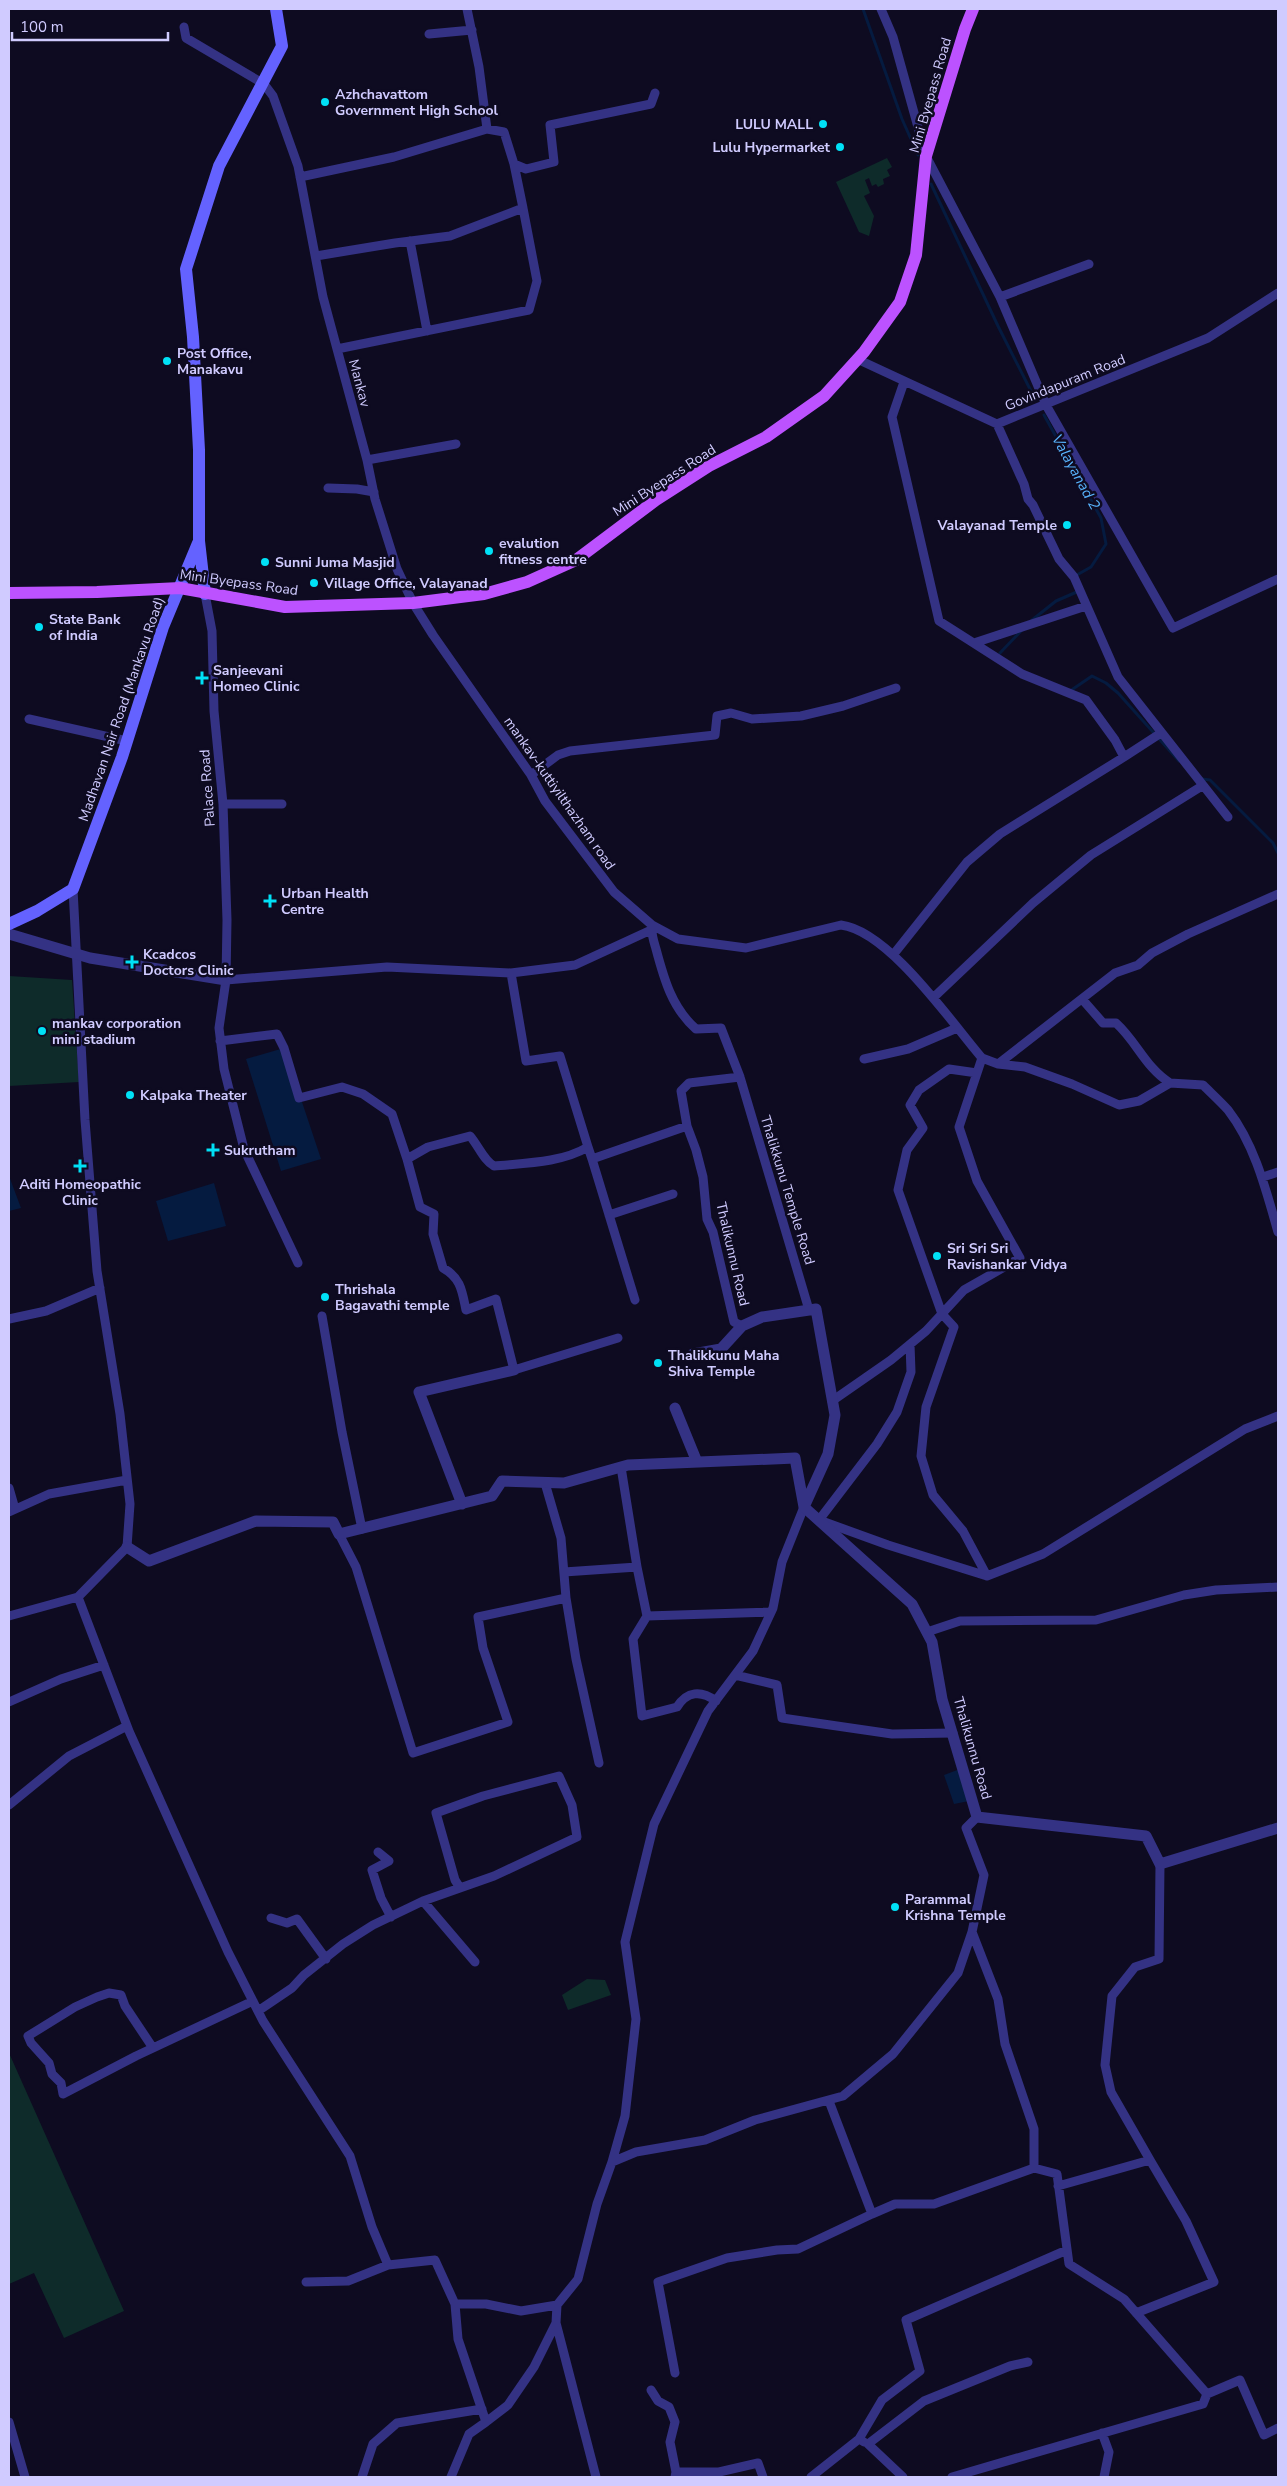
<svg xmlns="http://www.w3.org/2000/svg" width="1287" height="2486" font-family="'Nunito Sans',sans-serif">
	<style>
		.green { fill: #0e2b2a }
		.water { fill: #051b40 }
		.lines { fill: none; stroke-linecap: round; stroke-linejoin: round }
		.stream { stroke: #051b40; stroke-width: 3 }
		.minor { stroke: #343284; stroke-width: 9 }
		.tertiary { stroke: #343284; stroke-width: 11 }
		.secondary { stroke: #6462ff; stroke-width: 12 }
		.primary { stroke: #bc52ff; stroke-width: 12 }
		.poi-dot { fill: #00e1f6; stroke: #0e0b21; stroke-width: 2 }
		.labels { text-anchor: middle; stroke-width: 5; stroke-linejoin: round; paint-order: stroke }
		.poi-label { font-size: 14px; font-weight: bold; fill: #d0cbff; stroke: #0e0b21; text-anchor: start }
		.street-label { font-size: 14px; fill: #d0cbff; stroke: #0e0b21 }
		.water-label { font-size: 15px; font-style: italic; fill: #59b5ff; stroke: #0e0b21 }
	</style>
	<rect width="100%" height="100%" fill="#0e0b21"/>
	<path class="green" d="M887,158L892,167L887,170L890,176L883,179L884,184L878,187L876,184L872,186L869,178L865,180L870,193L864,196L874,216L869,236L859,232L836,182Z
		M9,976L72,980L79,1082L9,1086Z
		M587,1979L605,1980L611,1995L568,2010L562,1995Z
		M9,2053L124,2311L64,2338L34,2273L9,2284Z"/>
	<path class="water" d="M284,1048L321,1159L281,1171L246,1059Z
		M9,1176L21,1208L9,1211Z
		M214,1183L226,1226L168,1241L156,1201Z
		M960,1769L969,1801L954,1804L944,1775Z"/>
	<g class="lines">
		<path class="stream" d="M863,9L902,119L918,155
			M931,184L998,326L1035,399
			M1044,415L1101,518L1106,544L1091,567L1075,576
			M1032,620L1056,601L1079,591
			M1000,653L1022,630
			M1070,691L1092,676L1106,683L1118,693L1179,761
			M1202,779L1210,780L1273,843L1278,853"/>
		<path class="minor" d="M467,9L479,67L487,129L504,132L514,164L526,169L554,162L550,125L651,104L655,93
			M881,9L893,37L926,156L1000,297L1046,405L1173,628L1278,579
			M184,27L186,38L264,84L273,96L298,166L323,297L367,460L375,499L397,569L413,603L433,635L531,775L545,801L614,892L652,925L678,939L746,948L841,925C889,931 951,1022 982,1058L998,1064L1025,1067L1072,1084L1119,1105L1139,1101L1170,1083L1203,1085C1211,1093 1220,1101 1228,1110C1255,1145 1266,1190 1278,1232
			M429,34L472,30
			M300,177L394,157L487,129
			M410,241L427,331
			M316,256L395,243L450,236L523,208L514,164
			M1000,297L1089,264
			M337,349L529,310L537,281L523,208
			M857,359L997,424L1208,338L1278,293
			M997,424L1024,484L1028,499L1033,505L1059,559L1074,577L1118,677L1228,817
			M367,460L456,444
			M328,488L357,489L374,492
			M205,594L212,631L214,711L223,804L227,920L226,980L219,1028L224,1069L244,1149L298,1263
			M974,643L1086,606
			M29,719L127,741
			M1124,757L1161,733
			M531,775L558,755L570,751L715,735L717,716L731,713L752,719L801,716L843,706L896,688
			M223,804H282
			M73,889L85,1120L97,1271L120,1414L130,1504L127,1547L78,1597L129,1731L228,1952L263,2021L350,2156L372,2227L388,2265L435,2260L455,2304L458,2339L486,2422L469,2434L451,2477
			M652,926C651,934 654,942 656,949C664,979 672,1008 696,1029L721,1028L740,1077L689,1083L681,1091L687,1126
			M893,955L967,862L1000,834L1124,757L1115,740L1086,700L1022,674L939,621L892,417L904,382
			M511,973L526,1061L560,1056L588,1147
			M226,980L387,967L511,973L575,965L651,930
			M933,998L1033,903L1091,855L1202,786
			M1082,999L1103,1023H1116C1137,1042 1145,1067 1170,1083
			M220,1041L277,1034L284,1048L299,1098L342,1087L363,1094L392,1114L407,1159L420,1207L434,1214L433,1234L443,1268C461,1278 462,1291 466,1310L496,1299L514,1370L618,1338
			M864,1059L908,1049L957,1028
			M998,1064L1115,973L1138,965L1152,953L1188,934L1278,894
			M740,1077L809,1310
			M407,1159L428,1147L470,1136C478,1145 484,1161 494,1166C525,1163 561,1163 588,1147L592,1159L687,1126L696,1150L703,1177L707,1219L713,1232L734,1322L742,1326
			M592,1159L635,1300
			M1263,1177L1278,1172
			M609,1215L673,1194
			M322,1316L342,1432L362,1529
			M9,1319L46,1311L100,1288
			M910,1344L911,1372L897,1412L877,1444L819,1520L888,1545L987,1576L963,1531L933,1495L921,1456L926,1407L954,1327L942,1314L898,1190L907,1150L923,1128L910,1105L919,1090L949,1069L977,1073
			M832,1401L891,1360L926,1331L964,1290L1020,1258L977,1181L959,1127L982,1058
			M621,1467L637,1567
			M9,1488L15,1509
			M9,1512L49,1494L127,1480
			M339,1534L356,1567L413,1753L508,1722L483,1648L478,1617L566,1598L561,1538L545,1483
			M564,1572L637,1567L647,1616L633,1639L642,1716L677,1707C687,1691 701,1690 716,1701
			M987,1576L1043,1554L1245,1429L1278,1416
			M566,1598L576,1659L599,1763
			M9,1616L78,1597
			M647,1616L771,1612
			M927,1632L960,1621L1096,1620L1184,1595L1216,1590L1278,1587
			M735,1675L777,1685L782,1718L892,1734L953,1733
			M9,1702L61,1679L104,1665
			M9,1805L69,1756L127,1726
			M378,1852L389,1861L372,1870L381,1898L391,1917
			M423,1901L475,1962
			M271,1918L287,1923L297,1919L326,1959
			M972,1932L998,1999L1005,2044L1034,2129V2168
			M258,2011L292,1988L304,1975L343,1944L373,1925L423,1901L494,1876L577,1837L572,1805L559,1776L483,1796L436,1813L455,1880L460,1888
			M153,2048L125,2006L121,1995L109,1993L97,1997L75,2007L28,2036L31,2043L49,2063L52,2074L61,2083L63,2094L136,2056L253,2001
			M829,2101L872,2214L895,2204H934L1034,2168L1057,2174L1069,2264L1124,2299L1207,2394L1240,2380L1264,2435L1278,2428
			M612,2162L625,2116L636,2019L625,1942L654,1824L708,1711L753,1651L773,1608L782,1562L804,1507
			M1058,2186L1150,2160L1111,2092L1105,2065L1112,1996L1135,1967L1159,1959L1160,1864
			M306,2282L348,2281L388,2265
			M455,2304H486L521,2311L557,2305L578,2279L597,2204L612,2162L636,2152L705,2140L755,2120L843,2096L893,2054L958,1973L972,1932L984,1875L966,1828L977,1817
			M557,2305L556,2323L596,2477
			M1136,2313L1214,2282L1186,2221L1150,2160
			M675,2373L658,2282L727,2258L777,2250L798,2249L872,2214
			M651,2390L658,2401L669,2407L675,2422L670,2442L676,2472
			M9,2422L25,2477
			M486,2422L508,2405L534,2367L556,2323
			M1102,2433L1109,2452L1104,2477
			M859,2439L882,2400L920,2371L906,2320L1067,2250
			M362,2477L373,2444L397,2423L482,2409
			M675,2477L676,2472H719L758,2463L763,2477
			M811,2477L859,2439L864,2442
			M903,2477L868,2444L924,2401L1010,2366L1028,2362
			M952,2477L1203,2404L1207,2394"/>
		<path class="tertiary" d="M9,934L90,958L226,980
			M675,1408L697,1462
			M462,1504L419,1392L514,1370
			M804,1507L912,1604L932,1642L942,1699L977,1817L1146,1836L1160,1864L1278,1828
			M127,1547L149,1561L256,1521L333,1522L339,1534L492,1496L502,1481L564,1483L628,1465L795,1458L804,1507L828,1454L835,1415L816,1309L762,1317L742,1326L721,1349L693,1354"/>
		<path class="secondary" d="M205,594L199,541V450L193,337L186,269L219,166L282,46L276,9
			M9,924L37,911L73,889L122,757L163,627L198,543"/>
		<path class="primary" d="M9,593L97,592L180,588L285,607L413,603L484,594L527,582L576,560L656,500L709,466L766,437L824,396L864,352L900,302L916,255L926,156L965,29L973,9"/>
	</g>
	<g class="poi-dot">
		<circle cx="325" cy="102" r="5"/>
		<circle cx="823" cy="124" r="5"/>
		<circle cx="840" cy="147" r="5"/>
		<circle cx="167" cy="361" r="5"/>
		<circle cx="1067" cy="525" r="5"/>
		<circle cx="489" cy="551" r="5"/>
		<circle cx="265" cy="562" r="5"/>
		<circle cx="314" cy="583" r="5"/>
		<circle cx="39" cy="627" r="5"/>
		<path d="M199.5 670.5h5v5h5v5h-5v5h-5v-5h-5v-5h5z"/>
		<path d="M267.5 893.5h5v5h5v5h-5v5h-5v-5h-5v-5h5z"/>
		<path d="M129.5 954.5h5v5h5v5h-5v5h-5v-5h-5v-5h5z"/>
		<circle cx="42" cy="1031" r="5"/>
		<circle cx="130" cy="1095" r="5"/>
		<path d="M210.5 1142.5h5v5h5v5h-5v5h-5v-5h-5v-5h5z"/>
		<path d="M77.5 1158.5h5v5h5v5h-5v5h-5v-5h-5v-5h5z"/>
		<circle cx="937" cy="1256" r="5"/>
		<circle cx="325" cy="1297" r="5"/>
		<circle cx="658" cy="1363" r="5"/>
		<circle cx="895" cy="1907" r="5"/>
	</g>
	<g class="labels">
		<g class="poi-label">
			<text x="335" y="99">Azhchavattom<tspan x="335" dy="16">Government High School</tspan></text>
			<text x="813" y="129" text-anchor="end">LULU MALL</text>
			<text x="830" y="152" text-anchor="end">Lulu Hypermarket</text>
			<text x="177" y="358">Post Office,<tspan x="177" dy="16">Manakavu</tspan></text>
			<text x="1057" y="530" text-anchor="end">Valayanad Temple</text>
			<text x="499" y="548">evalution<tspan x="499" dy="16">fitness centre</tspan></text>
			<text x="275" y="567">Sunni Juma Masjid</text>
			<text x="324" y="588">Village Office, Valayanad</text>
			<text x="49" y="624">State Bank<tspan x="49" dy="16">of India</tspan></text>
			<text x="213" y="675">Sanjeevani<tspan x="213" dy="16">Homeo Clinic</tspan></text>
			<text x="281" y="898">Urban Health<tspan x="281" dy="16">Centre</tspan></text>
			<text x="143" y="959">Kcadcos<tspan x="143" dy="16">Doctors Clinic</tspan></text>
			<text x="52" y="1028">mankav corporation<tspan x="52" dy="16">mini stadium</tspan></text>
			<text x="140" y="1100">Kalpaka Theater</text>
			<text x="224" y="1155">Sukrutham</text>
			<text x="80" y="1189" text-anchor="middle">Aditi Homeopathic<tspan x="80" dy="16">Clinic</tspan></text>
			<text x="947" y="1253">Sri Sri Sri<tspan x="947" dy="16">Ravishankar Vidya</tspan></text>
			<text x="335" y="1294">Thrishala<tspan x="335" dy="16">Bagavathi temple</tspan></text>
			<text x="668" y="1360">Thalikkunu Maha<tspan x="668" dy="16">Shiva Temple</tspan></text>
			<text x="905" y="1904">Parammal<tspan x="905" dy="16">Krishna Temple</tspan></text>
		</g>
		<g class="street-label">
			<text transform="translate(930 95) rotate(-74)" y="5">Mini Byepass Road</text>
			<text transform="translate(1065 382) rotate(-22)" y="5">Govindapuram Road</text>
			<text transform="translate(360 383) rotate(75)" y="5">Mankav</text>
			<text transform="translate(664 480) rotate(-33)" y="5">Mini Byepass Road</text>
			<text transform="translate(239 582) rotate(8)" y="5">Mini Byepass Road</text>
			<text transform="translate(121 709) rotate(-71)" y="5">Madhavan Nair Road (Mankavu Road)</text>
			<text transform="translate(207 788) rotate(-94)" y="5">Palace Road</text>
			<text transform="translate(560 793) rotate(55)" y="5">mankav-kuttiyilthazham road</text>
			<text transform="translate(788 1190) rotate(73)" y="5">Thalikkunu Temple Road</text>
			<text transform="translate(733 1254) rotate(77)" y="5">Thalikunnu Road</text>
			<text transform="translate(973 1748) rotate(74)" y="5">Thalikunnu Road</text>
		</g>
		<g class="water-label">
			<text transform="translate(1076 472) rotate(61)" y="5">Valayanad 2</text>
		</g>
	</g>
	<rect width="1287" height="2486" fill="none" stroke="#d0cbff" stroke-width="20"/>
	<path d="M12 32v8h156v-8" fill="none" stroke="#d0cbff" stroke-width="2.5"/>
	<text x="20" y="32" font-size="15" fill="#d0cbff" stroke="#0e0b21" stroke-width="4" paint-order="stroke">100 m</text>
</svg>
